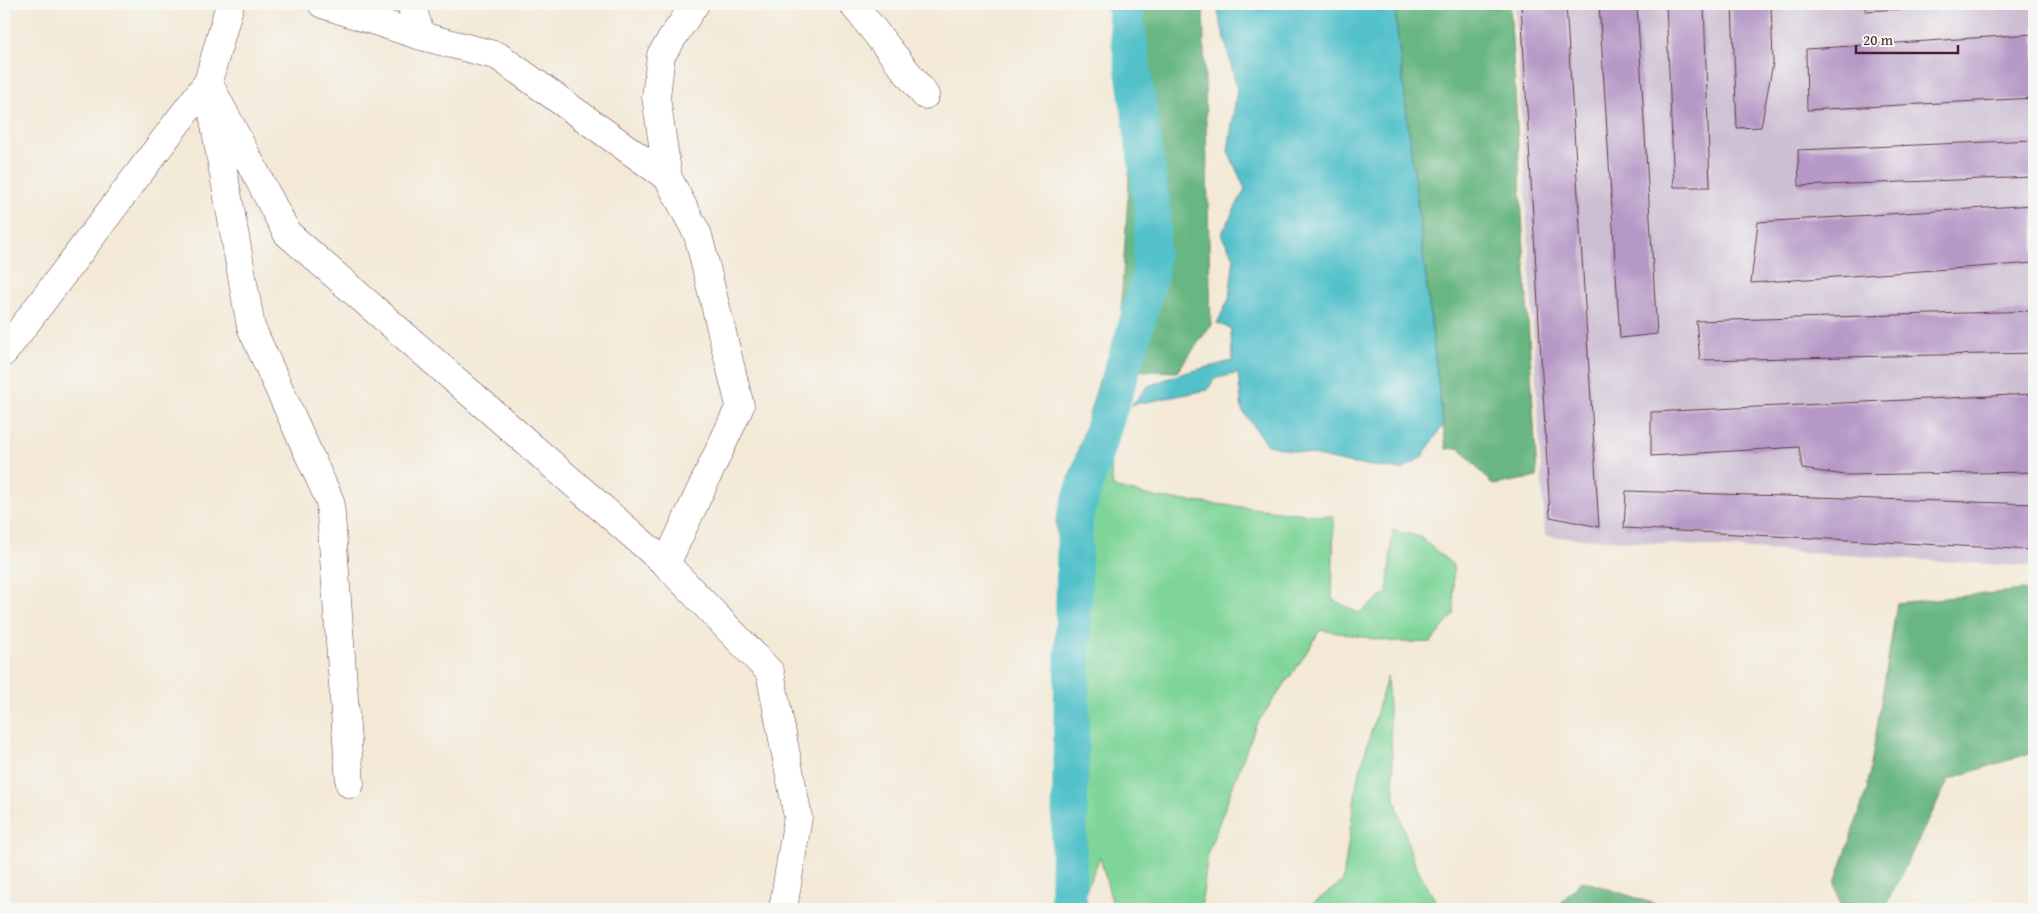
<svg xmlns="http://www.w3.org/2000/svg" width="2038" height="913" font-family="'Gentium Book Plus',serif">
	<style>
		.industrial { fill: #ccbed3 }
		.green { fill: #7fd599; stroke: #647a62 }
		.forest { fill: #67b681; stroke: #586a56 }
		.water { fill: #53c1ca; stroke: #4e707a }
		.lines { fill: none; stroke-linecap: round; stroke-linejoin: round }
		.canal { stroke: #53c1ca; stroke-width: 36 }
		.building { fill: #b598c6 }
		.minor-casing { stroke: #633d45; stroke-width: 29 }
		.minor { stroke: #fff; stroke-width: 28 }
	</style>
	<rect width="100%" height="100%" fill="#f6f6f2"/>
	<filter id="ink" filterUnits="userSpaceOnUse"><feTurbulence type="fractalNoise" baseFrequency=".02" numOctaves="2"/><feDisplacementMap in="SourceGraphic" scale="10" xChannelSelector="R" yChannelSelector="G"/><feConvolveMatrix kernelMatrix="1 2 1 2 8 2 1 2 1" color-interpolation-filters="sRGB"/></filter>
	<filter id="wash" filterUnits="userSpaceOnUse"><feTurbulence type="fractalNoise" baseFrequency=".0096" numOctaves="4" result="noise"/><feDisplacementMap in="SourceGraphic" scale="20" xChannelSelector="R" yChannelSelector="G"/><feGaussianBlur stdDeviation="1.12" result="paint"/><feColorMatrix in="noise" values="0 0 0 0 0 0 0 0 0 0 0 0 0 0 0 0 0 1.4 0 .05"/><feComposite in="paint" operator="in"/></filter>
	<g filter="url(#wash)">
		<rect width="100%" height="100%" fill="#f3e9d6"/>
		<path class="industrial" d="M1515,4H2034V567L1545,536Z"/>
		<path class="green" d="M1100,378L1113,487L1159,498L1334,517L1332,599L1359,613L1387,593L1393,530L1420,537L1453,565L1454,614L1431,642C1390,645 1359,635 1320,630L1303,658L1256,725L1208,852L1201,909H1114L1100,857L1085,892L1088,909H1051L1063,730V614L1056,521Z
			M1387,677L1395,799L1413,860L1440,909H1307L1308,907L1343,881L1357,781Z"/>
		<path class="forest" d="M1122,4H1203L1211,325L1177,372L1121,370L1122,291L1134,97Z
			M1394,4H1510L1537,477L1493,485L1460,448L1446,449Z
			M2023,590L2034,593V752L1949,779L1884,909H1841L1835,883L1867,790L1897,603Z
			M1581,880L1670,909H1556Z"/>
		<path class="water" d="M1216,4H1394L1443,425L1422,457L1402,470L1348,463L1267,445L1242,410L1238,373L1214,379L1208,390L1131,405L1148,386L1180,374L1232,361L1231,329L1217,323L1229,299L1234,257L1221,235L1245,189L1228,151L1237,89Z"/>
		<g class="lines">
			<path class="canal" d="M1068,909L1075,516L1133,336L1150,275L1153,212L1124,4"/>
		</g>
		<g id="blocks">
			<path class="building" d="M1521,4H1566L1599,527L1550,517Z
				M1599,4H1637L1657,334L1620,338Z
				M1666,4H1704L1710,187H1674Z
				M1732,4H1771L1773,63L1761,127L1737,128Z
				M1865,4H1974V5L1865,11Z
				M2034,34V98L1807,110L1806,49Z
				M2034,140V177L1799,186L1798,150Z
				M2034,205V263L1751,283L1758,222Z
				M2034,311V353L1700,360L1696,321Z
				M2034,394V472L1845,475L1802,469L1799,447L1651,456V412Z
				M1626,491L2034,504V550L1624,528Z"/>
		</g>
	</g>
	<g filter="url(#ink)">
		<use href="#blocks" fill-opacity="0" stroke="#633d45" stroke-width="1"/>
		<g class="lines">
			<defs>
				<path id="minor" d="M230,4L208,82L287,233L666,564L770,672L798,817L783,909
					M322,4L421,36L498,56L668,178L698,235L740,406L666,564
					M411,4L421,36
					M853,4L925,95
					M212,108L251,327L330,501L350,784
					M668,178L656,97L661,55L695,4
					M4,352L208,82"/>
			</defs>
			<use href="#minor" class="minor-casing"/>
			<use href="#minor" class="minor"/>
		</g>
	</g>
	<rect width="2038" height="913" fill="none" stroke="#f6f6f2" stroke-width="20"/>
	<path d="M1856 45v8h102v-8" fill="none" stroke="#4a1f2b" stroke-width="2.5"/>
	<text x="1863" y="45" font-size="15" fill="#4a1f2b" stroke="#f6f6f2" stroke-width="4" paint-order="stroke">20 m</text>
</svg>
